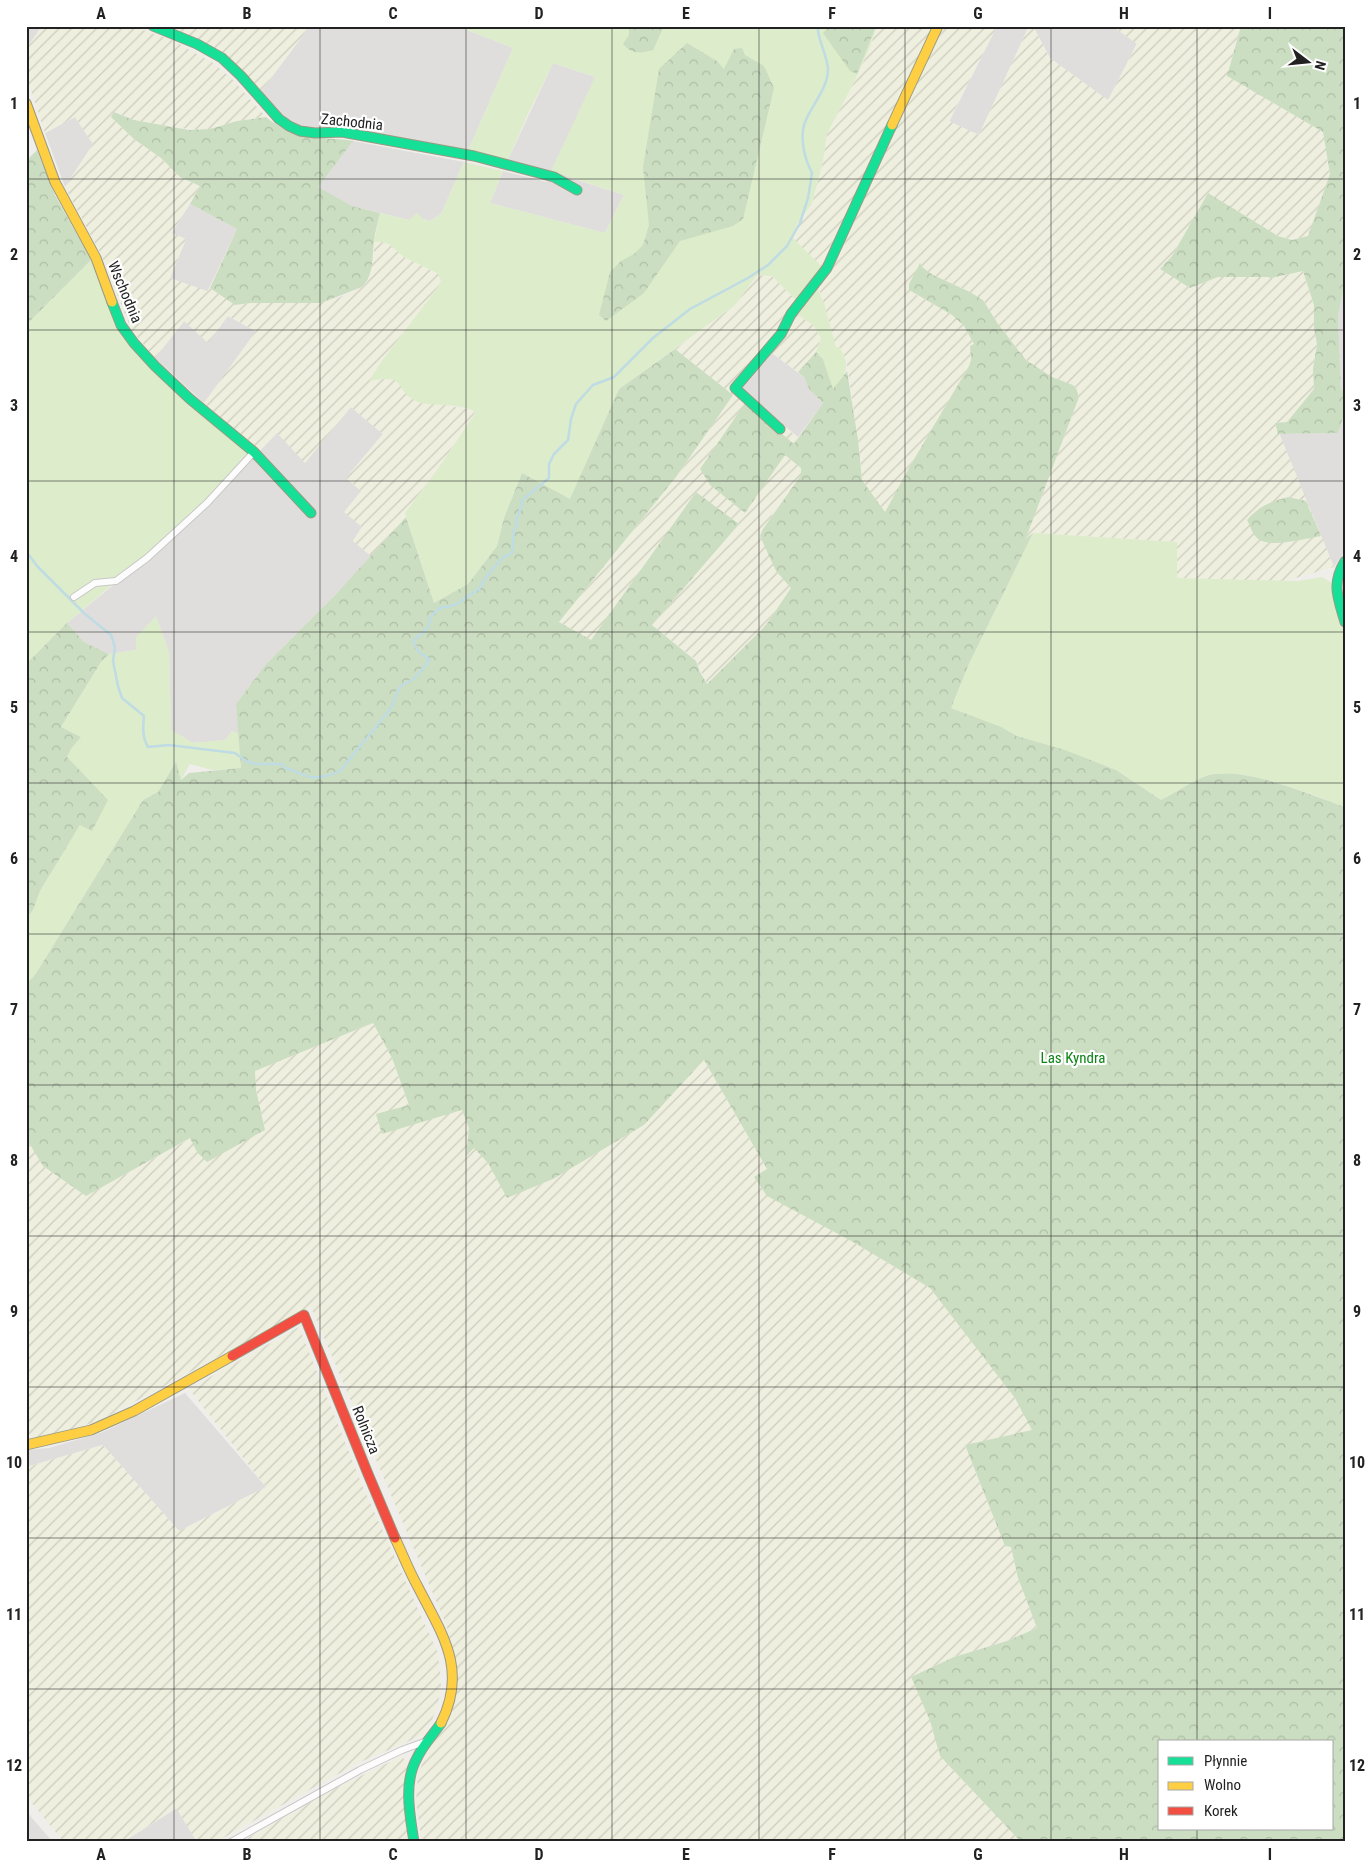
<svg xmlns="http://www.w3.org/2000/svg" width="1371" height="1868" font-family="'Roboto Condensed',sans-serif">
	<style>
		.residential { fill: #dfdedc }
		.farmland { fill: url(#farmland-furrows) }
		.grass { fill: #ddeccb }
		.forest { fill: url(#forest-crowns); fill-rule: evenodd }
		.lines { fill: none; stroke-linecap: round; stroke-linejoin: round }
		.stream { stroke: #bfdbe3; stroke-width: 2.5 }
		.street-casing { stroke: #c9c8c7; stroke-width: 8 }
		.fast-casing { stroke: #999a82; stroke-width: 11 }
		.slow-casing { stroke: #999a82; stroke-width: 11 }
		.jam-casing { stroke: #999a82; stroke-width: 11 }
		.street { stroke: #fdfcfc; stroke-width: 6 }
		.fast { stroke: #16e098; stroke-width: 9 }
		.slow { stroke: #ffcf43; stroke-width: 9 }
		.jam { stroke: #f24e42; stroke-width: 9 }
		.grid { fill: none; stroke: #222; stroke-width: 1; stroke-opacity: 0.55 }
		.labels { text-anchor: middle; stroke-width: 4.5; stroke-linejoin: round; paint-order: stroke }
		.street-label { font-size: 15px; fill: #222; stroke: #fff }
		.park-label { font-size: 15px; fill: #0c8416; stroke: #fff }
		.neatline { fill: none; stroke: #222; stroke-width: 2 }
		.grid-label { font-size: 16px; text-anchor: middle; font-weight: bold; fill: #222 }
	</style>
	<defs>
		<pattern id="farmland-furrows" width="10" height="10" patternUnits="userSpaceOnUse" patternTransform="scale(1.25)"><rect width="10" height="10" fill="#efefdf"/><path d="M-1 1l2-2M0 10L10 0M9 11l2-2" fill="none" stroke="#cdcdbf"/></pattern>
		<pattern id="forest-crowns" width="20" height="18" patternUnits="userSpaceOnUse" patternTransform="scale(1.25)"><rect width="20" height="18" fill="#cbdec1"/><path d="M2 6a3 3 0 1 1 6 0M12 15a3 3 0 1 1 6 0" fill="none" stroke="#aebea6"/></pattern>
	</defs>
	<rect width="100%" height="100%" fill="#f0eeeb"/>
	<path class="residential" d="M26,26H42L26,49Z
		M310,26H457L513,48L467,153L342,129L309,128L285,120L259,94Z
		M997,26H1029L979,135L949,122Z
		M1033,26H1112L1137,43L1108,101L1050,58Z
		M553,63L595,77L571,178L624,195L605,233L490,203L503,171L547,182L551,171L507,162Z
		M75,117L93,144L65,187L45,133Z
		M353,141L464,162L441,214L430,221L423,219L409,220L352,206L317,187Z
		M190,204L237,229L207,292L170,278L186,239L171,233Z
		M1345,280V391L1341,390L1338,316Z
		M228,316L257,332L204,403L155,358L185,320Z
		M765,348L804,377L809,389L823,403L798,437L738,386Z
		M351,407L383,434L346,478L361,491L362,527L353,541L371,556L336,594L266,664L236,704L239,734L232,731L225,740L193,743L171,730L169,652L156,617L136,650L109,654L84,642L67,623L117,582L255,456L277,432Z
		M1345,411V551L1334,567L1278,434L1338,433L1344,417Z
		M185,1393L266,1487L179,1531L103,1445L26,1467V1450L49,1448L103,1432Z
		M177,1808L197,1842H123Z
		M26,1811L51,1840L53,1842H26Z"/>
	<path class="farmland" d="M42,26H132L174,41L213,63L233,80L266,117L237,121L210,129L200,130L169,127L134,120L115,112L111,117L134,139L161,158L180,177L200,186L172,233L186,239L170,278L207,291L210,288L237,305L251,303L338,298L362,287L366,283L374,256V242H382L389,244L404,257L437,273L440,276L441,280L438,287L381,362L370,381L391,378L397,380L406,393L420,403L445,405L476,411L437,470L405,513L406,517L371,556L353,541L362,527L344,512L361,491L346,478L383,434L351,407L305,463L277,433L260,451L204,403L256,331L228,316L208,343L184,321L155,358L131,329L101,254L65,187L93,144L75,117L45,133L26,75V49Z
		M161,26H310L259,94L239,73Z
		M877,26H997L949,121L979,135L1029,26H1033L1050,58L1108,100L1137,44L1112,26H1241L1227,76L1323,132L1330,174L1309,236L1292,240L1278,236L1208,193L1172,256L1160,269L1190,288L1218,277H1269L1271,278L1303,271L1314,305V329L1317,344L1313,369L1314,389L1287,422L1275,423L1334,567L1285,581L1176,578L1177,542L1034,533L1026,538L1079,397L1076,388L1073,385L1052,377L1026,360L998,324L983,300L970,292L933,275L922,267L911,292L952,315L964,326L974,344L970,346L971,361L969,366L910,466L885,513L862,480L858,440L846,358L836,347L820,292L792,238L797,224L812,204L823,161L827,134L853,84L870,47Z
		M757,275L772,276L797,301L795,313L813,325L821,338L816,352L798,372L765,348L739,386L798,438L785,455L801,468V475L772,515L776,571L791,588L766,625L707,684L696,660L652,625L739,524L696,492L591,641L559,622L676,477L733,395L675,349L735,305Z
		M373,1023L392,1058L409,1106L462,1110L469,1128L466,1155L474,1147L488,1163L507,1197L553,1179L644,1125L704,1060L767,1169L853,1242L930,1288L977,1347L1015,1398L1033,1431L965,1446L1005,1546L1011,1547L1018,1578L1037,1628L1007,1641L954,1657L911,1677L930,1721L940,1756L1021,1842H422L416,1803L418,1774L427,1752L449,1718L454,1697V1656L446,1624L311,1307L99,1421L47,1436L26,1438V1138L43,1166L86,1196L191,1138L197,1152L265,1130L256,1090L254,1071Z
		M299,1327L363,1487L437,1651L440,1669L441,1686L438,1704L432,1720L423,1735L358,1763L216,1842H197L176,1808L123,1842H64L26,1796V1467L103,1445L179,1531L266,1487L189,1389Z
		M402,1756L408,1765L404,1798L409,1842H241L332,1790Z"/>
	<path class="grass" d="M457,26H877L870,47L853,84L827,134L823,161L812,204L797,224L792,237L821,266L817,288L824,303L836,347L840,348C852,368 845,373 833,390L823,359L816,352L821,338L813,325L795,313L797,301L772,276L757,275L735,305L619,389L570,500L522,473L504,518L497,546L468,584L434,603L405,513L437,470L476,412C466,407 453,405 442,405C434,404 425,405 418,402C391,390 411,373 369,381L381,362L438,287L441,280L437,273L404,257L389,244L382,242H374L380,213L409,220L417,213L423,219L431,221L441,214L464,162L503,171L490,203L605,233L624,195L551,171L595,77L553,63L528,114L507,162L467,153L513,48Z
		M91,260L102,281L124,333L255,456L203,508L67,623L26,664V325Z
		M1033,533L1177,542V578L1297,581L1322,577L1333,584L1342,626L1345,631V807C1309,794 1243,765 1206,776C1192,781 1175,793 1161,800L1116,770L1057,748L1017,736L1006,730L951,708L968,666Z
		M156,616L169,652L171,730L193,743L225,740L232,731L239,734L241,769L212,770L190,764L181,780L176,763L158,792L143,800L35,975L26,984V919L33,910L40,891L80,825L67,757L71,749L81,737L61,727L101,662L109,654L136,650V637Z"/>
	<path class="forest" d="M629,26H664L653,50C640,53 633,55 623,44L629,35Z
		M830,26H876L857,74L850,71L823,33Z
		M1241,26H1345V280L1338,316L1341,390L1345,391C1345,409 1345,416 1338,433L1278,434L1275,423L1287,422L1314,389L1313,369L1317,344L1314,329V305L1303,271L1271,278L1268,277H1218L1190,288L1160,269L1172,256L1208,193L1278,236L1292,240L1308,236L1330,174L1323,132L1227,76Z
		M687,43L717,61L724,69L734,49L742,48L745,55L764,66L774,88L743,219L733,226L680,241L644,293L606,321L599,315L610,272L621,261L634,254L643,245L649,225L643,167L659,69Z
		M114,112L134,120L189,130L210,129L237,121L266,117C278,127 293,135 309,137C324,139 338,138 353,141L318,187L352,206L380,213C378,222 375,232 374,241C372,256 374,276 362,287L321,303H251L235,305L210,288L237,229L190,204L200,186L180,177L161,158L134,139L111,117Z
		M37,150L55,195L91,260L26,325V161Z
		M920,263L922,267L933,275L970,292L983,300L998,324L1026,360L1052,377L1073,385L1076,388L1079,397L1026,538L1033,533L968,666L951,708L1001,727L1017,736L1065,750L1116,770L1161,800C1175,793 1192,781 1206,776C1243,765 1308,794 1345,807V1842H1021L940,1756L930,1721L911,1677L954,1657L1007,1641L1037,1628L1018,1578L1011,1547L1005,1546L965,1445L1032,1430L1015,1398L930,1288L853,1242L767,1196L754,1177L767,1169L704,1060L644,1125L553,1179L507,1198L488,1163L474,1148L466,1156L469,1128L462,1110L382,1134L376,1114L409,1105L392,1058L373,1023L255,1071L256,1090L265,1130L207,1162L197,1152L190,1138L86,1196L43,1166L26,1138V984L35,975L143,800L158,792L176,762L181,780L189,773L241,768L236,704L266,664L336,594L406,517L434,603L468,584L497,546L504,518L522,473L570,499L619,389L675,349L733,395L676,477L559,622L591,640L696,492L739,524L652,625L696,661L700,672L707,684L766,625L791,588L776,571L760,536L763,529L801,475V468L785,455L745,513L710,485L700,469L745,403L794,444L823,403L809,389L804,377L798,372L816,352L823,359L833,389L847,371L858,440L862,480L885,512L910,466L969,366L971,360L970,346L974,344L964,326L952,315L909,290V284ZM1160,1742H1332V1829H1160Z
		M1288,497L1306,501L1321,536C1306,538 1267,550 1256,537C1252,533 1250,525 1247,520C1259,506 1270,502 1288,497Z
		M67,623L84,642L109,654L101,662L61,727L81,737L71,749L67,757L108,800L92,831L80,825L40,891L33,910L26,919V664Z"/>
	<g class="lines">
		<path class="stream" d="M26,551L37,566L85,614L111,635L115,647L113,661L118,686L122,698L144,716C143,727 142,737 148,747L169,745L235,753L246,761L255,764H282L285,768C293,770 297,772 304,775C314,780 330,776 340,771L392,707L398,690L402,685L414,679L430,660L418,651L413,641L428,628L431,616L440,608L455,605L479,589L487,576L502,558L512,553L514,530L517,526L516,521L522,505L521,501L549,478V464L554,454L568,440L571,419L576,404L593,385L614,377L653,338L690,309L748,278L768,265L787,246L800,223L808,198L812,173C805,160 800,140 804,125C810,106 828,90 828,69C827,56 820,44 818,31V26"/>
		<defs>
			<path id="street" d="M74,597L95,583L116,581L147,558L207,503L254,452
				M231,1842L360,1770L402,1750L427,1741"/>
			<path id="fast" d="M153,26L197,44L222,58L241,76L279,119L289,126L300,131L315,133L342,132L474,156L554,177L577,190
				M112,302L121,325L134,343L155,366L190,399L254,452L311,513
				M780,429L735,388L781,334L791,314L827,268L892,125
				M1345,561C1331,584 1338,598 1345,622
				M414,1842C410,1815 403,1783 417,1758C423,1745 433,1735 441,1723"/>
			<path id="slow" d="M26,103L55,182L96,258L112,302
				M892,125L938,26
				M26,1445L91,1430L134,1411L232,1356
				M395,1538C403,1555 409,1571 418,1587C442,1634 468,1669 441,1723"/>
			<path id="jam" d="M232,1356L304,1315L368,1474L395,1538"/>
		</defs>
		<use href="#street" class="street-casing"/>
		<use href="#fast" class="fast-casing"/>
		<use href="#slow" class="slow-casing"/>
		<use href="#jam" class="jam-casing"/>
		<use href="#street" class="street"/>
		<use href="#fast" class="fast"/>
		<use href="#slow" class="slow"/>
		<use href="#jam" class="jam"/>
	</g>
	<path class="grid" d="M174,26V1842M320,26V1842M466,26V1842M612,26V1842M759,26V1842M905,26V1842M1051,26V1842M1197,26V1742M26,179H1345M26,330H1345M26,481H1345M26,632H1345M26,783H1345M26,934H1345M26,1085H1345M26,1236H1345M26,1387H1345M26,1538H1345M26,1689H1345M1197,1829V1842"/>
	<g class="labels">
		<g class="street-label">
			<text transform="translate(352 122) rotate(6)" y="5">Zachodnia</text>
			<text transform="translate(125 292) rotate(67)" y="5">Wschodnia</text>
			<text transform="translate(366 1430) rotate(68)" y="5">Rolnicza</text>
		</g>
		<g class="park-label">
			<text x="1073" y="1063">Las Kyndra</text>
		</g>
	</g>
	<rect width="1371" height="1868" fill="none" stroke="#ffffff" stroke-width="55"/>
	<rect x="1158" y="1740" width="175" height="90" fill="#ffffff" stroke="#a7a7a7"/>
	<rect x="1168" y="1757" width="25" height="8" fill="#16e098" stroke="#a7a7a7"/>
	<text x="1204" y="1766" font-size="15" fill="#222222">Płynnie</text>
	<rect x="1168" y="1782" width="25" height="8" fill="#ffcf43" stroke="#a7a7a7"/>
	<text x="1204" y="1790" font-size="15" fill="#222222">Wolno</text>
	<rect x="1168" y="1807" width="25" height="8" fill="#f24e42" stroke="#a7a7a7"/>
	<text x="1204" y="1816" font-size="15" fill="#222222">Korek</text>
	<g transform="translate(1308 62) rotate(106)" stroke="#ffffff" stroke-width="4" paint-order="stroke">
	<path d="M0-4L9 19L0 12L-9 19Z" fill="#222222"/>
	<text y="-8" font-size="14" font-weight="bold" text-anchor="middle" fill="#222222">N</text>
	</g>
	<rect x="28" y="28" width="1316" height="1812" class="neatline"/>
	<g class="grid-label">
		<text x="101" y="19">A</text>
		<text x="247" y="19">B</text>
		<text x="393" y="19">C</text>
		<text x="539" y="19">D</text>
		<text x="686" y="19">E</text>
		<text x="832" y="19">F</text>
		<text x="978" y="19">G</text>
		<text x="1124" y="19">H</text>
		<text x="1270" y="19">I</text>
		<text x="14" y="109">1</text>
		<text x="1357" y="109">1</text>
		<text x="14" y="260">2</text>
		<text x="1357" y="260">2</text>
		<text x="14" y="411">3</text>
		<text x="1357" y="411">3</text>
		<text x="14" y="562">4</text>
		<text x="1357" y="562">4</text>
		<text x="14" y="713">5</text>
		<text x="1357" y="713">5</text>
		<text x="14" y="864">6</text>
		<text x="1357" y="864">6</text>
		<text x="14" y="1015">7</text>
		<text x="1357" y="1015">7</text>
		<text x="14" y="1166">8</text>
		<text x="1357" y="1166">8</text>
		<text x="14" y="1317">9</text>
		<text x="1357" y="1317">9</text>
		<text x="14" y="1468">10</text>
		<text x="1357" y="1468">10</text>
		<text x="14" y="1620">11</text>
		<text x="1357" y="1620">11</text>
		<text x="14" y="1771">12</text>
		<text x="1357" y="1771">12</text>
		<text x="101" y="1860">A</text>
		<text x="247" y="1860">B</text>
		<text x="393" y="1860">C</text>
		<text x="539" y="1860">D</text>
		<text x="686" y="1860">E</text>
		<text x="832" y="1860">F</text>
		<text x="978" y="1860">G</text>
		<text x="1124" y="1860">H</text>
		<text x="1270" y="1860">I</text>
	</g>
</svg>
